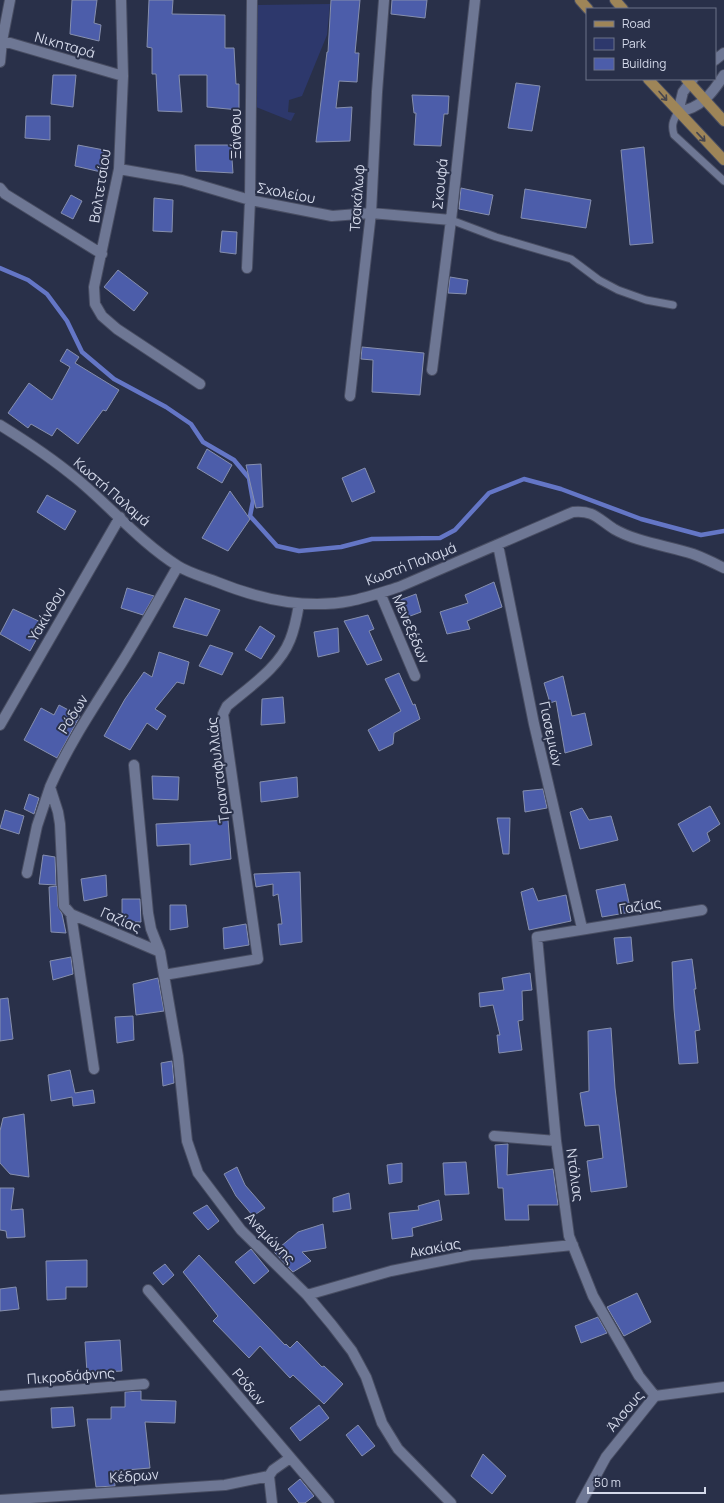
<svg xmlns="http://www.w3.org/2000/svg" width="724" height="1503" font-family="Manrope,sans-serif">
	<style>
		.green { fill: #2d386c }
		.lines { fill: none; stroke-linecap: round; stroke-linejoin: round }
		.stream { stroke: #6476c6; stroke-width: 4.5 }
		.building { fill: #4c5daa; stroke: #868fad }
		.lane-casing { stroke: #484d62; stroke-width: 9 }
		.street-casing { stroke: #484d62; stroke-width: 12 }
		.primary-casing { stroke: #484d62; stroke-width: 12 }
		.lane { stroke: #6e7794; stroke-width: 7 }
		.street { stroke: #6e7794; stroke-width: 10 }
		.primary { stroke: #9e8558; stroke-width: 10 }
		.oneway { stroke: #46454d }
		.labels { text-anchor: middle; stroke-width: 4; stroke-linejoin: round; paint-order: stroke }
		.street-label { font-size: 14px; fill: #d3d8e9; stroke: #293049 }
	</style>
	<rect width="100%" height="100%" fill="#293049"/>
	<path class="green" d="M330,4L327,35L302,96L289,100L288,112L295,113L291,121L256,107L257,5Z"/>
	<g class="lines">
		<path class="stream" d="M0,268L28,280L47,294L67,321L82,352L114,379L166,407L191,424L203,442L234,460L249,478L253,501L250,516L277,546L299,551L341,547L372,539L440,538L455,530L489,493L524,479L561,489L641,519L701,535L724,531"/>
	</g>
	<path class="building" d="M72,0H97L94,23L101,25L99,41L70,34Z
		M149,0H173L172,14L225,15V48H234L236,84H239V110L207,107V75H179L182,112L158,111L156,74H152V48L147,47Z
		M331,0H360L355,53H359L357,82L339,81L336,108L352,107L350,141L316,142L327,52H328Z
		M392,0H427L425,18L391,14Z
		M53,75H76L73,107L51,104Z
		M516,83L540,86L532,131L508,128Z
		M412,95L449,96L448,114H444L441,146L414,145L416,113H414Z
		M26,116H50V140L25,138Z
		M78,145L104,150L101,172L75,166Z
		M195,145H231L233,173L196,171Z
		M644,147L653,243L630,245L621,150Z
		M461,188L493,195L489,215L459,209Z
		M525,189L591,200L586,228L521,218Z
		M71,195L82,201L73,219L61,213Z
		M154,198L173,200L172,232L153,231Z
		M222,231L237,232L236,254L220,252Z
		M118,270L148,293L134,311L104,287Z
		M450,277L468,280L466,294L448,293Z
		M362,347L424,353L420,395L372,392L373,360L361,359Z
		M67,349L79,357L75,363L119,390L106,411L103,410L78,444L57,428L52,436L31,424L28,428L8,413L29,383L52,400L70,367L60,361Z
		M207,449L232,465L222,483L197,468Z
		M261,464L263,507L256,508L246,465Z
		M365,468L375,492L352,502L342,478Z
		M230,491L250,519L228,551L202,538Z
		M47,495L76,511L65,530L37,512Z
		M494,582L502,607L467,621L470,629L447,634L440,612L468,603L465,595Z
		M127,588L154,596L143,615L121,608Z
		M416,594L421,612L405,618L397,601Z
		M185,598L220,610L207,636L173,627Z
		M13,609L45,624L30,651L0,634Z
		M368,615L374,629L369,631L382,660L367,665L344,621Z
		M260,626L275,636L261,659L245,650Z
		M338,628L339,652L318,657L314,632Z
		M210,645L233,653L222,675L199,666Z
		M159,652L189,662L184,684L177,682L155,709L166,716L157,730L147,723L130,750L104,736L125,699L144,672L152,677Z
		M399,673L413,705L415,704L420,719L394,733L393,744L379,751L368,730L401,711L385,679Z
		M563,676L572,716L585,713L592,745L565,753L556,701L550,703L544,683Z
		M283,697L285,723L261,725L262,699Z
		M59,705L80,716L57,758L24,740L41,708L54,715Z
		M152,776L179,777L178,800L153,799Z
		M297,777L298,797L261,802L260,782Z
		M543,789L547,808L525,812L523,791Z
		M29,794L39,798L34,814L24,809Z
		M710,806L720,824L707,833L710,841L693,852L678,824Z
		M582,808L589,820L611,816L618,840L580,849L570,812Z
		M5,810L24,816L19,834L0,828Z
		M497,818H510L509,854H503Z
		M228,820L231,859L190,865V844L157,846L156,824Z
		M43,855L55,857L56,885L39,884Z
		M300,872L302,942L280,945L278,924H282L278,894L273,896V884L256,887L254,874Z
		M106,875L107,896L84,901L81,879Z
		M625,884L631,912L602,917L596,890Z
		M57,886L58,906L62,914L66,933L51,932L49,887Z
		M533,888L538,901L566,895L571,921L529,930L521,892Z
		M122,899H140L141,922H122Z
		M170,905H186L188,927L170,930Z
		M246,924L249,945L224,949L223,928Z
		M631,937L633,961L617,964L614,938Z
		M71,957L73,974L53,980L50,961Z
		M692,959L696,989H694L700,1030L695,1031L698,1063L679,1064L674,1009L672,962Z
		M530,973L532,990L522,991L523,1020L518,1021L522,1050L499,1053L497,1035H500L493,1005L480,1007L479,993L504,990L502,978Z
		M158,978L164,1011L136,1015L133,984Z
		M8,998L13,1039L0,1041V999Z
		M133,1016L134,1040L117,1043L115,1017Z
		M611,1028L615,1088L627,1187L591,1192L587,1161L603,1158L599,1125L585,1126L580,1093L589,1091L588,1031Z
		M172,1061L174,1083L163,1086L161,1063Z
		M70,1070L75,1093L93,1090L95,1103L73,1106L72,1097L51,1101L48,1075Z
		M24,1114L29,1177L10,1174L0,1163V1131L3,1118Z
		M508,1144L507,1175L553,1169L558,1205H528L529,1220H505L503,1188H498L495,1145Z
		M466,1162L469,1194L445,1195L443,1163Z
		M402,1163V1182L389,1184L387,1165Z
		M237,1167L245,1185L265,1208L253,1216L236,1196L224,1174Z
		M0,1188H14L11,1210L23,1209L25,1237L7,1238L6,1231L0,1230Z
		M349,1193L351,1209L333,1212V1198Z
		M439,1200L442,1220L412,1228L413,1236L392,1239L389,1213L419,1210L418,1206Z
		M207,1205L219,1221L208,1230L193,1213Z
		M323,1224L326,1248L302,1252L311,1261L293,1272L274,1252L298,1232Z
		M251,1249L269,1271L254,1284L235,1262Z
		M199,1255L285,1345L286,1344L290,1348L297,1341L322,1367L324,1366L343,1384L324,1404L293,1375L290,1378L260,1346L249,1358L213,1321L218,1316L183,1272Z
		M87,1260V1287H66V1299L47,1300L46,1261Z
		M165,1264L174,1275L163,1285L153,1273Z
		M16,1287L19,1309L0,1311V1289Z
		M637,1293L651,1322L624,1336L607,1307Z
		M598,1317L607,1333L581,1343L575,1326Z
		M120,1340L122,1371L87,1373L85,1342Z
		M141,1391V1400L176,1401L175,1423L145,1422L150,1468L114,1471L115,1486L96,1487L87,1419H111V1407H125V1392Z
		M319,1405L329,1418L300,1441L290,1428Z
		M73,1407L75,1426L52,1428L51,1408Z
		M358,1425L375,1446L362,1456L346,1435Z
		M483,1454L506,1476L492,1494L471,1476Z
		M300,1479L314,1496L305,1503H299L288,1489Z"/>
	<g class="lines">
		<defs>
			<path id="lane" d="M678,112C673,121 671,125 674,135L724,181
				M451,220L496,237L571,259L599,280L618,290L646,300L673,305"/>
			<path id="street" d="M121,0L123,76L119,169L94,287L95,304L102,316L117,329L200,384
				M0,40L123,76
				M715,60L724,53
				M0,62L2,41L10,0
				M693,79L683,92L678,112C701,108 712,94 724,75
				M119,169L182,180L250,200L332,216L371,213L451,220
				M0,188L5,194L102,254
				M247,268L250,200L252,0
				M432,370L451,220L475,0
				M350,396L371,213L377,92L384,0
				M0,425C26,441 53,459 77,479C111,507 140,542 178,566C189,573 204,577 217,582C259,599 304,610 350,601C366,598 383,592 399,587L573,512C594,510 598,519 614,529C636,542 669,546 693,554C704,558 714,563 724,568
				M498,545L534,724L582,928
				M380,593L415,676
				M0,725L120,517
				M134,765L148,913L151,929L160,952L178,1056L187,1141L198,1173L241,1230L307,1295L332,1325L352,1351L366,1377L382,1423L398,1449L451,1503
				M27,873L37,826L50,787
				M71,914L94,1069
				M160,952L71,914L64,906L60,824L58,812L50,787C69,743 96,704 121,664C141,632 159,599 178,566
				M164,975L258,959L223,714L227,706C249,687 279,668 290,640C295,628 297,616 299,604
				M494,1136L556,1141
				M148,1290L329,1503
				M307,1295L391,1271L471,1255L573,1245
				M0,1396L144,1384
				M655,1396L639,1376L593,1296L569,1236L556,1141L537,937L702,910
				M0,1500L225,1485L269,1476
				M272,1503L269,1476L273,1470L290,1458
				M581,1503L606,1457L655,1396L724,1387"/>
			<path id="primary" d="M580,0L588,9
				M615,0L623,9
				M648,79L724,160
				M686,79L724,121"/>
		</defs>
		<use href="#lane" class="lane-casing"/>
		<use href="#street" class="street-casing"/>
		<use href="#primary" class="primary-casing"/>
		<use href="#lane" class="lane"/>
		<use href="#street" class="street"/>
		<use href="#primary" class="primary"/>
	</g>
	<defs><path id="oneway-shaft" d="M-6 0H5M1.5-3L5.5 0L1.5 3" fill="none" stroke-width="1.6" stroke-linecap="round" stroke-linejoin="round"/></defs>
	<g class="oneway">
		<use href="#oneway-shaft" transform="translate(663 96) rotate(49)"/>
		<use href="#oneway-shaft" transform="translate(701 137) rotate(47)"/>
	</g>
	<g class="labels">
		<g class="street-label">
			<text transform="translate(65 45) rotate(16)" y="5">Νικηταρά</text>
			<text transform="translate(236 134) rotate(-90)" y="5">Ξάνθου</text>
			<text transform="translate(440 184) rotate(-84)" y="5">Σκουφά</text>
			<text transform="translate(100 186) rotate(-81)" y="5">Βαλτετσίου</text>
			<text transform="translate(286 193) rotate(11)" y="5">Σχολείου</text>
			<text transform="translate(357 198) rotate(-86)" y="5">Τσακάλωφ</text>
			<text transform="translate(112 492) rotate(41)" y="5">Κωστή Παλαμά</text>
			<text transform="translate(411 564) rotate(-21)" y="5">Κωστή Παλαμά</text>
			<text transform="translate(47 614) rotate(-60)" y="5">Υακίνθου</text>
			<text transform="translate(411 629) rotate(67)" y="5">Μενεξέδων</text>
			<text transform="translate(73 714) rotate(-58)" y="5">Ρόδων</text>
			<text transform="translate(551 734) rotate(78)" y="5">Γιασεμιών</text>
			<text transform="translate(218 770) rotate(-97)" y="5">Τριανταφυλλιάς</text>
			<text transform="translate(640 906) rotate(-9)" y="5">Γαζίας</text>
			<text transform="translate(121 920) rotate(24)" y="5">Γαζίας</text>
			<text transform="translate(575 1175) rotate(82)" y="5">Ντάλιας</text>
			<text transform="translate(270 1238) rotate(46)" y="5">Ανεμώνης</text>
			<text transform="translate(435 1248) rotate(-11)" y="5">Ακακίας</text>
			<text transform="translate(71 1376) rotate(-4)" y="5">Πικροδάφνης</text>
			<text transform="translate(249 1387) rotate(50)" y="5">Ρόδων</text>
			<text transform="translate(625 1411) rotate(-50)" y="5">Άλσους</text>
			<text transform="translate(134 1476) rotate(-4)" y="5">Κέδρων</text>
		</g>
	</g>
	<rect x="586" y="8" width="130" height="72" fill="#293049" stroke="#6d7389"/>
	<rect x="594" y="21" width="20" height="6" fill="#9e8558" stroke="#6d7389"/>
	<text x="622" y="28" font-size="12" fill="#d3d8e9">Road</text>
	<rect x="594" y="38" width="20" height="12" fill="#2d386c" stroke="#6d7389"/>
	<text x="622" y="48" font-size="12" fill="#d3d8e9">Park</text>
	<rect x="594" y="58" width="20" height="12" fill="#4c5daa" stroke="#6d7389"/>
	<text x="622" y="68" font-size="12" fill="#d3d8e9">Building</text>
	<path d="M588 1487v6h117v-6" fill="none" stroke="#d3d8e9" stroke-width="2"/>
	<text x="594" y="1487" font-size="12" fill="#d3d8e9" stroke="#293049" stroke-width="3" paint-order="stroke">50 m</text>
</svg>
